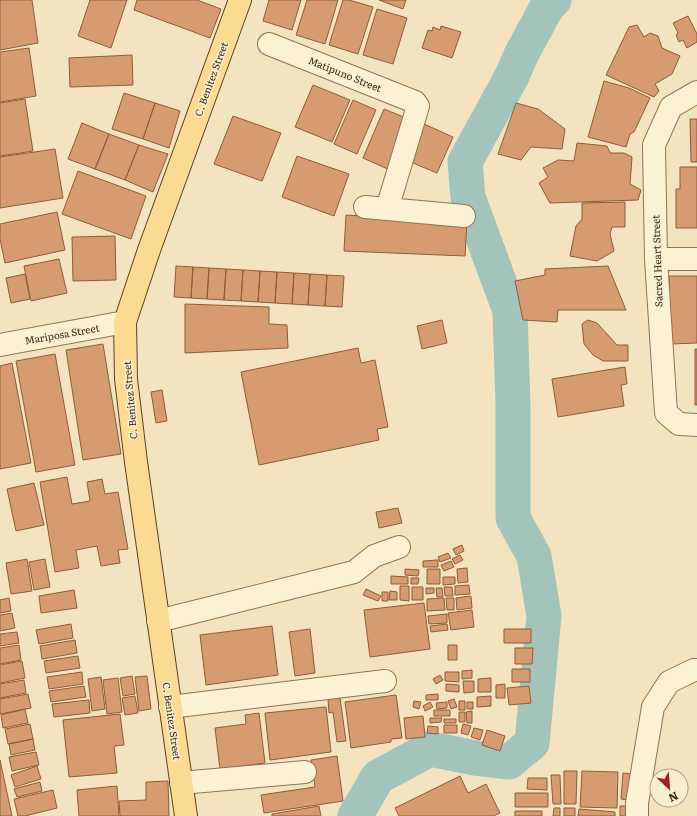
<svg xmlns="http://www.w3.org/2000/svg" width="697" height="816" font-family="Literata,serif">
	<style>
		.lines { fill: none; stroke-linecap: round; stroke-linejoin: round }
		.river { stroke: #a3c4bb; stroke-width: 35 }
		.building { fill: #d69b70; stroke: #905b38 }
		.minor-casing { stroke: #8e7455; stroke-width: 24 }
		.major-casing { stroke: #5b412a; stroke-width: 24 }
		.minor { stroke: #fdf1d3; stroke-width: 22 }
		.major { stroke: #fbdb92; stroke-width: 22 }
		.labels { text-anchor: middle; stroke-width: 3; stroke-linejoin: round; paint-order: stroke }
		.street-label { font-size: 10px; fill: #3c2b1b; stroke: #f9eed0 }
	</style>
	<rect width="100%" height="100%" fill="#f3e4bf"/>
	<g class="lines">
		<path class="river" d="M355,816L378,777L430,749L475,758L509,762L532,743L544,616L534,556L513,518V405L510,311L468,197L465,162L512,76L521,55L547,7L554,0"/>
	</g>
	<path class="building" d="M0,0H32L38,43L0,50Z
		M90,0H127L111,48L78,36Z
		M137,0H197L221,9L210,38L134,10Z
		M269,0H301L292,30L263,21Z
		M307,0H338L325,44L296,35Z
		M343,0H349L373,7L358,54L329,45Z
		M379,0H406L403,9Z
		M377,9L407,18L393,64L363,55Z
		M688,16L697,34V42L687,48L683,40L679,42L676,35L678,33L673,23Z
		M637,25L644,37L650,33L658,36L662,48L680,56L672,74L655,84L659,91L654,97L606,75L629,27Z
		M441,26L461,32L452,58L422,48L428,30L432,31L433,27L440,30Z
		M29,48L36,96L0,102V52Z
		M132,55L133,85L70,87L69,58Z
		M604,81L629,88L650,98L634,132L630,134L626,147L588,137Z
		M313,85L350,100L332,142L295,127Z
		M124,93L155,103L143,139L112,129Z
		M25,99L33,151L0,156V103Z
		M353,100L376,110L357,154L334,144Z
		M155,103L180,111L169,148L143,139Z
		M516,103L538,109L565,129L562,149L531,147L521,160L498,154Z
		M384,109L411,120L390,170L363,158Z
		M233,116L281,133L262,181L214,164Z
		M690,119H697V162H691Z
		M82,123L109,134L95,169L68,159Z
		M424,124L453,137L437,173L408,161Z
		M109,134L139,145L125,180L95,169Z
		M577,143L607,146L610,153H624L632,157L630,184L641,190L638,200L550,203L539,183L548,177L543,168L558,160L574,161Z
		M139,145L168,154L153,192L125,180Z
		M55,149L63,198L0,208V157Z
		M297,156L349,174L334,216L282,197Z
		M680,167H697V228H676V189H680Z
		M78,171L146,196L131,239L62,214Z
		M625,202V227H612L610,234L614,251L597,261L570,256L576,226L582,219V203Z
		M57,212L65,250L5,263L0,239V224Z
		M346,215L467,221L465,256L344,251Z
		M115,236L116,280L73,281L72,237Z
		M59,259L67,293L31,301L24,266Z
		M176,266L193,267L191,298L174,297Z
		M608,266L626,310H558L557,322L523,320L515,281L545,275V269Z
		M193,267L209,268L207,299L191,298Z
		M209,268L226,269L224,300L207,299Z
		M226,269L243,270L241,301L224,300Z
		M243,270L260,271L258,302L241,301Z
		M260,271L277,272L275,303L258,302Z
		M277,272L294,273L292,304L275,303Z
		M294,273L310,274L308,305L292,304Z
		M25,274L30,299L11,303L6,278Z
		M310,274L327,275L325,306L308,305Z
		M327,275L344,276L342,307L325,306Z
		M669,276H697V343L670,344Z
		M185,304L269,307V324L287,325L288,348L185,353Z
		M442,320L447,343L422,349L417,326Z
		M588,320L597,323L617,345H628V361H603L593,355L584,344L582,324Z
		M103,344L121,454L83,460L66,350Z
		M358,348L361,363L375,360L388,427L377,429L379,440L259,465L241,372Z
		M695,349H697V405H695Z
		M55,354L75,465L36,472L16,361Z
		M12,363L31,463L0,469V366Z
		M625,367L627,384L621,385L624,406L558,417L552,379Z
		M162,390L167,421L156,423L151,392Z
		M67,477L72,504L90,501L87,482L102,479L105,494L118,492L128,549L118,550L120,563L101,566L97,546L76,550L79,568L55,572L40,482Z
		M34,483L44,525L16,531L7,489Z
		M398,508L402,523L379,528L376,512Z
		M462,545L464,551L456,555L453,549Z
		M448,553L451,558L440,562L438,557Z
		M460,555L463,560L455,564L452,559Z
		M27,559L32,591L11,594L6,563Z
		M45,559L50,587L34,590L29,562Z
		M438,560V567H423V561Z
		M451,561L454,567L444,571L441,565Z
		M467,568L468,582L458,583L457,569Z
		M405,569L419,570L418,576L405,575Z
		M427,569H440V584H427Z
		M391,576L408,577V584H391Z
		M443,577H455V584L443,585Z
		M411,578H419L418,584H411Z
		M469,585L470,594L455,595V586Z
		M400,586H409V601L400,600Z
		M412,587H423V600H412Z
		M444,587H452L453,596H445Z
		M426,588H434V593L426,594Z
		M436,588H442L443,597H437Z
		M366,589L381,596L378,601L363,595Z
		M74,590L77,608L41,613L39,596Z
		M390,591L397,592V600H389Z
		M382,592H388V601H382Z
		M471,596L472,608L457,610L456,598Z
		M9,598L11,611L0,613V600Z
		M444,598L445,610L427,611V599Z
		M446,598H454V610H447Z
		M424,603L430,649L370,657L364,610Z
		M472,610L474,627L451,630L448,613Z
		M12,613L15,628L0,631V615Z
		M447,614V623L429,624L428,616Z
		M71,624L73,638L39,644L36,630Z
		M447,624L448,630L431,632L430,626Z
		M272,626L278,675L206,685L200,635Z
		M310,629L315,673L295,676L289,632Z
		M504,629H531V643H504Z
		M17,632L19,643L0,646V634Z
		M75,640L77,653L42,659L40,646Z
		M19,645L21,660L0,664V648Z
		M448,645H457V660H448Z
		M515,648H533L532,664H515Z
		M78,656L80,668L46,673L44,661Z
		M22,661L25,678L0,683V665Z
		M512,669H530V682H512Z
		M472,670V678L462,679V671Z
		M82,672L83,684L49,689L47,677Z
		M445,672H459V682L445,681Z
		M440,675L443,680L436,684L433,679Z
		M132,676L135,694L123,696L120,678Z
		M147,676L151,709L139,711L135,677Z
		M101,677L105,709L92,711L88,679Z
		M118,678L122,712L107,714L103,680Z
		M491,678V692H478V679Z
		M24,680L26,693L0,698V684Z
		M463,681H474V692L464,693Z
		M446,684L459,685V692L446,691Z
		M505,684V698H496V685Z
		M84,686L86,697L51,702L49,691Z
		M529,686L531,703L509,705L507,688Z
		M28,694L31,708L0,714V699Z
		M438,694V700H426V695Z
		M396,695L402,738L391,739V742L351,748L345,702Z
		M135,696L138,713L125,715L122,698Z
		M491,696V706L477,707V697Z
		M340,698L346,741L337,742L333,712L329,713L328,699Z
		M454,699L457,707L451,709L448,701Z
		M89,700L90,713L54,717L52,704Z
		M414,701L421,702L419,709L413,707Z
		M459,701H465V710H459Z
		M430,702L433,707L425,711L423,706Z
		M447,702V708L437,709L436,703Z
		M467,702H473V709H467Z
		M326,707L331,752L270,760L265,713Z
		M25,709L28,723L3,728L1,715Z
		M434,710H450V716H434Z
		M472,711V723H467L466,712Z
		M459,712H465V722H459Z
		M259,713L265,763L220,769L215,728L246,724L245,715Z
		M120,714L124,745L114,746L117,773L69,777L63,720Z
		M423,716L425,737L406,739L404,718Z
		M430,718H442L441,722L430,723Z
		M444,719H456V723H444Z
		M30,724L33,739L8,744L5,729Z
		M463,724L471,726L468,735L461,733Z
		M444,725H457V733H444Z
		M428,726L438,727V734L427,733Z
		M474,728L483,730L480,740L471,737Z
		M487,730L505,736L500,751L482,745Z
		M33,739L35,750L11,755L9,744Z
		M36,752L39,765L12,771L9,757Z
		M337,756L343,801L264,813L261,795L315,787L311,760Z
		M0,760L12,816H0Z
		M37,766L41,779L15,787L11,775Z
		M564,771H577L576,804H564Z
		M582,771L618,772L617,808L580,807Z
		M623,773L633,774L630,800L621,799Z
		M551,775H560L561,804H553Z
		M460,776L468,793L486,784L500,813L493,816H399L395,808Z
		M528,778H547V790L527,789Z
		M168,781L169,816H120L119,801L146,800V782Z
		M40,782L42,791L17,797L14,789Z
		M117,786L119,816H79L77,790Z
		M53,790L57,808L25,816H18L14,799Z
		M515,793H548V807H515Z
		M319,806L321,816H272V814Z
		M620,806H628V816H620Z
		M554,808H560V816H553Z
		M564,808H575V816H564Z
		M579,809L615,812V816H578Z
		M515,811H542V816H515Z"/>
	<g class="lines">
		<defs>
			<path id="minor" d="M269,44L415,102L418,106L387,209
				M697,92L671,107L654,145L656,259L666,413L679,424L697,425
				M365,207L464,216
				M656,259H697
				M0,345L125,322
				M158,621L354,572L374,556L399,547
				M170,707L385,681
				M181,783L305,772
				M637,816V803L653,707L669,682L694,670H697"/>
			<path id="major" d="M186,816L136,462L126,379L125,322L149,250L240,0"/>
		</defs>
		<use href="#minor" class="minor-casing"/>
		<use href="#major" class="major-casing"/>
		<use href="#minor" class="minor"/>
		<use href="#major" class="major"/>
	</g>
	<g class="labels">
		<g class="street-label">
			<text transform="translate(345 74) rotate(22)" y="4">Matipuno Street</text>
			<text transform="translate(211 79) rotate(-70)" y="4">C. Benitez Street</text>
			<text transform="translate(657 261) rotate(-92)" y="4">Sacred Heart Street</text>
			<text transform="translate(62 334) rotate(-10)" y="4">Mariposa Street</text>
			<text transform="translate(130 400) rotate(-95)" y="4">C. Benitez Street</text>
			<text transform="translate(172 721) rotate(82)" y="4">C. Benitez Street</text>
		</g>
	</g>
	<g transform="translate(669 788) rotate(154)"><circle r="19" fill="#f9eed0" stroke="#ada088"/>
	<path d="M0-3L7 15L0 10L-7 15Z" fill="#a41e1e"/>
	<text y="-6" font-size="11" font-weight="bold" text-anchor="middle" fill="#3c2b1b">N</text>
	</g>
</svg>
